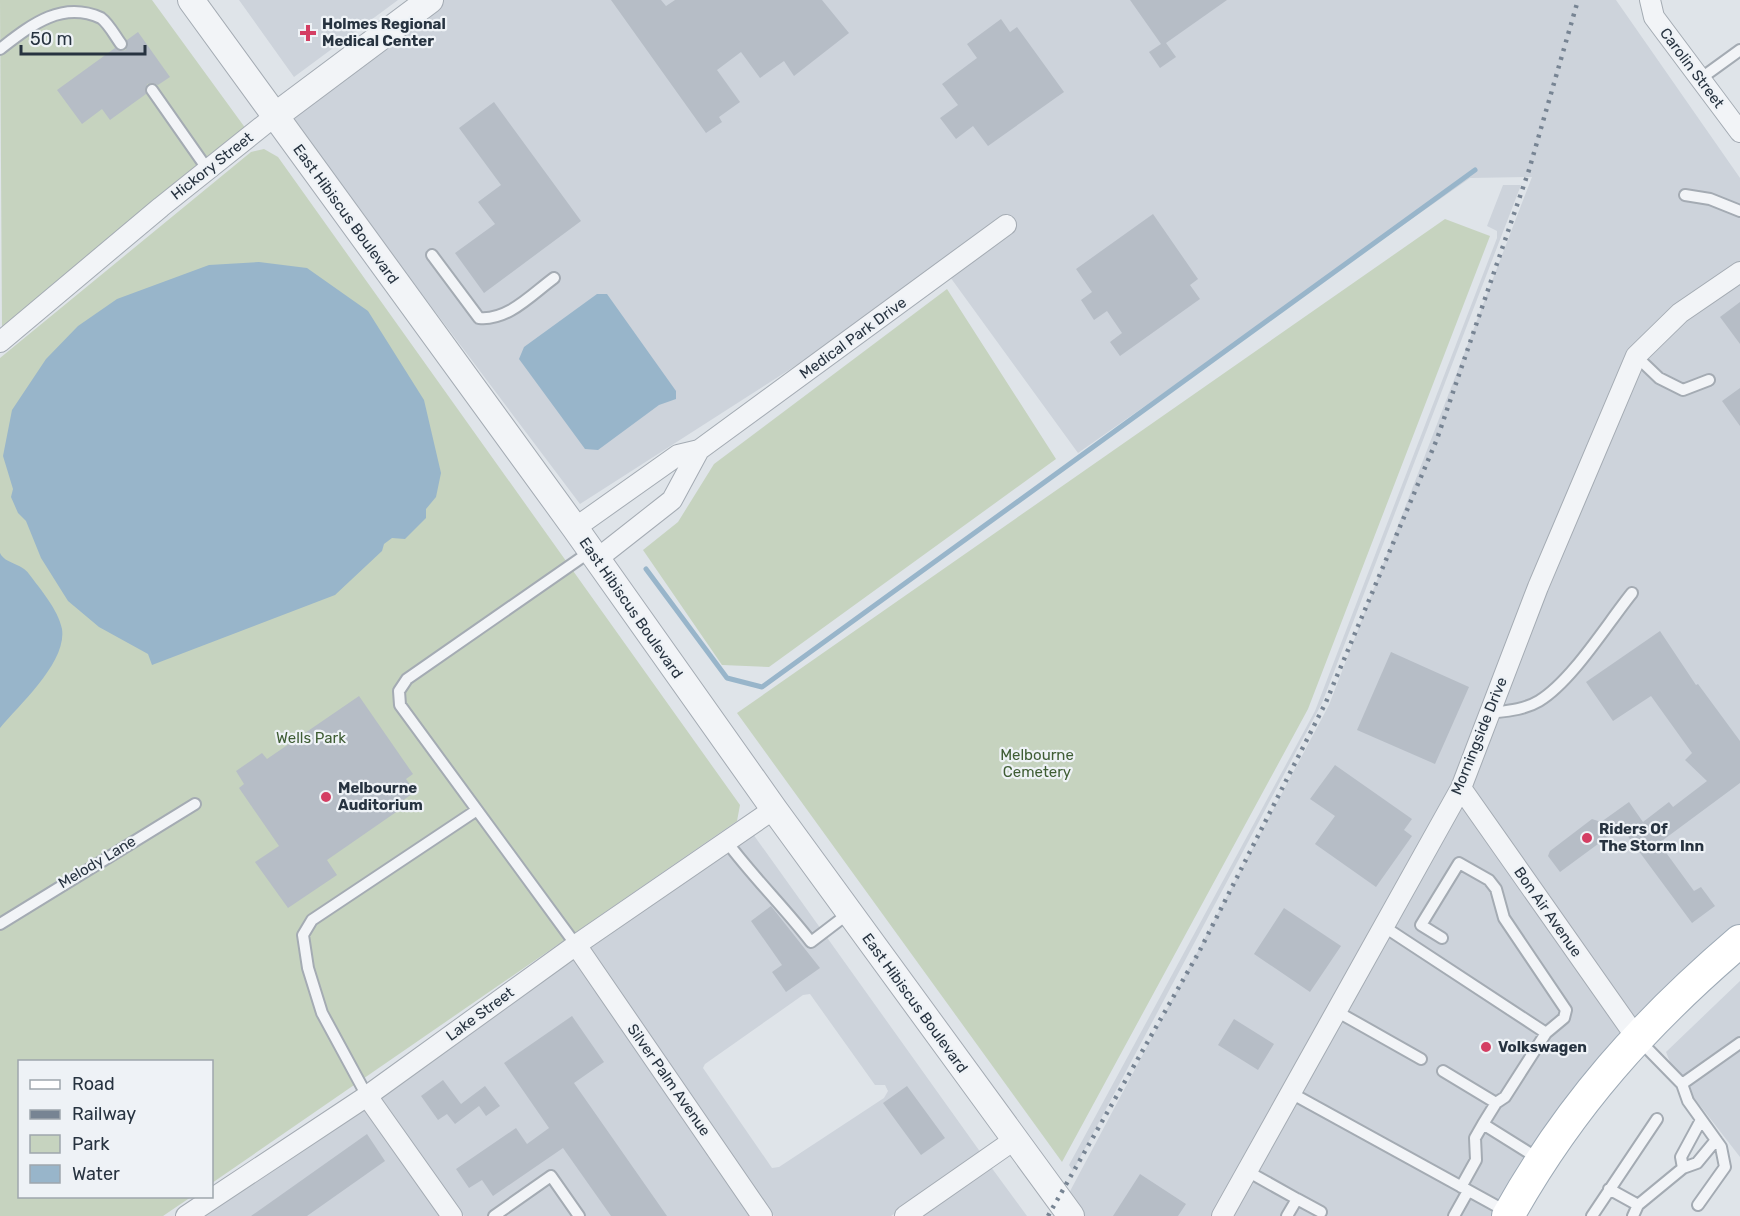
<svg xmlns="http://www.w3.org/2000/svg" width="1740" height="1216" font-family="Rubik,sans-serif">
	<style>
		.built { fill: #cdd3db; fill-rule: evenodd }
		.green { fill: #c6d3bf }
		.water { fill: #98b5ca }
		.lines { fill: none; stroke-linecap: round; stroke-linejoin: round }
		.stream { stroke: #98b5ca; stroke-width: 5 }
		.building { fill: #b6bdc6 }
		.service-casing { stroke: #a4abb3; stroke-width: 14 }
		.minor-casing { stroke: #a4abb3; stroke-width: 22 }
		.tertiary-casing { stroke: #a4abb3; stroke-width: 28 }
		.primary-casing { stroke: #9da9b5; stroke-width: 34 }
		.service { stroke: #f2f4f7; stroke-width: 10 }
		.minor { stroke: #f2f4f7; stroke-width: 20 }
		.tertiary { stroke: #f2f4f7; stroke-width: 26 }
		.primary { stroke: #fff; stroke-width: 32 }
		.rail { stroke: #778493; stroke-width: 4.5; stroke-dasharray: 3 6; stroke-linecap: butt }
		.poi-dot { fill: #d43e63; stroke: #eef2f6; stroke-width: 2 }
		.labels { text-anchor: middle; stroke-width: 4.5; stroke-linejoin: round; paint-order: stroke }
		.poi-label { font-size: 15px; font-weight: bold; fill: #273340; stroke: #eef2f6; text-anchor: start }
		.street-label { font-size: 15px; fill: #273340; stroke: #eef2f6 }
		.park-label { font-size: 15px; fill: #3f5d34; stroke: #eef2f6 }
	</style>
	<rect width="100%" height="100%" fill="#dfe4e9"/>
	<path class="built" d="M239,0H398L294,77Z
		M417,0H1616L1740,178V947L1641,1040L1520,1216H1065L1060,1210L1329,705L1532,177L1470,178L1078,453L945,270L580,504L278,103Z
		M1503,185H1521L1322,703L1073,1171L1069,1165L1315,711L1497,238V231L1487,226Z
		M753,834L981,1153L891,1216H774L588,946ZM810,994L875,1085H885L888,1091L884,1098L779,1167L772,1168L703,1068L705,1064L803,995Z
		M573,957L751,1216H464L380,1097Z
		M1740,981V1157L1674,1072L1666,1052Z
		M364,1108L440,1216H202Z
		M991,1167L1027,1216H921Z"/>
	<path class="green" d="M0,0H152L246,129L2,329Z
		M264,149L278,157L740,805L737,821L212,1183V1062H20V1196L191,1197L163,1216H0V358L251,152Z
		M1445,219L1490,236L1308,709L1062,1162L737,713Z
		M947,289L1056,459L769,667L722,665L643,550L678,522L714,464Z"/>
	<path class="water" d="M259,262L307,268L368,311L424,400L441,473L436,497L426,509V518L405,539L392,538L384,544L382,551L335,595L152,665L148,654L99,627L68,601L41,558L26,521L18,513L11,497L13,489L3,456L12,410L46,359L78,326L117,299L209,265Z
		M597,294H607L676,391V399L659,405L598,450L585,449L519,359L524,347Z
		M0,553C5,564 22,563 29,574C40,589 58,609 62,629C67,662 20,704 0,728Z"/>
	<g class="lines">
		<path class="stream" d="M646,569L727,678L762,687L1475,170"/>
	</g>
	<path class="building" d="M611,0H661L666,6L675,0H822L849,33L794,76L784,61L760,78L741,52L717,70L740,102L719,117L722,122L706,133Z
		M1130,0H1227L1166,43L1176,57L1160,68L1149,52L1161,44Z
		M1001,19L1010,32L1017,27L1064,92L988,146L973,126L956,139L940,118L958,105L942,84L977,58L967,44Z
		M138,32L170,77L158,85L152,83L147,84L146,94L110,120L102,109L82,124L57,90L115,48L121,51L126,50L127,40Z
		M494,102L581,221L484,293L455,253L495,224L478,202L501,185L459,128Z
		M1153,214L1198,279L1190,285L1200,299L1120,356L1110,342L1122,333L1107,311L1094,320L1081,300L1092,292L1076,269Z
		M1740,302V344L1720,317Z
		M1740,388V426L1722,401Z
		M1660,631L1696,685L1698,684L1740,741V783L1659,843L1694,891L1701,887L1715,906L1692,923L1621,827L1560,872L1548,856L1550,851L1592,819L1601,822L1629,802L1643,822L1669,802L1673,807L1707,781L1685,760L1692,753L1651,696L1613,721L1586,682Z
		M1391,652L1469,687L1435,764L1357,730Z
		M359,696L413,774L406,779L415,792L399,803L402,808L327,860L337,875L288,908L255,862L279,846L239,788L244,784L236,771L262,753L267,759Z
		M1335,765L1412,819L1404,830L1412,836L1376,887L1315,844L1335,816L1310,799Z
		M771,906L820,968L786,992L772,972L782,965L751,921Z
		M1284,908L1341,946L1310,992L1254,954Z
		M572,1016L604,1062L574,1083L667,1216H611L563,1148L493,1196L482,1180L469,1188L456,1169L516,1128L527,1144L549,1128L504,1063Z
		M1234,1019L1274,1044L1258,1070L1218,1045Z
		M443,1080L461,1104L485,1086L500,1106L486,1116L479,1106L455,1124L447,1114L438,1120L421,1096Z
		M907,1086L945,1138L921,1155L883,1103Z
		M367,1134L385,1161L307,1216H251Z
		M1140,1174L1186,1204L1178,1216H1113Z"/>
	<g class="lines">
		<defs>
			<path id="service" d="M0,49C30,26 61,0 101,18C109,24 115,36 121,44
				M1700,79L1740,50
				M152,90L208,170
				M1685,195L1710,199L1740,211
				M432,255L479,318C508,321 532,294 554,278
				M1636,356L1659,378L1683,390L1709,380
				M1489,713C1506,711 1524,710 1539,701C1572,681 1607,624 1632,593
				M727,842C753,877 784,907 811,942L849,913
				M0,924L195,804
				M1383,926L1546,1033L1505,1097L1496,1103
				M1442,938L1421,925L1459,863L1489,880L1496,889L1504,918L1566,1010L1564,1018L1546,1033
				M576,945L400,705L399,691L407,679L591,551
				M1336,1011L1421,1059
				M1639,1040L1682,1084L1688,1101L1721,1147L1725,1167L1698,1205
				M1443,1071L1496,1103L1483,1124L1539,1159
				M1682,1084L1740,1043
				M1291,1093L1509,1213
				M367,1096L322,1013L308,968L303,935L312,920L477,810
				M1683,1168L1681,1157L1701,1120
				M1247,1171L1297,1199L1287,1216
				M1461,1187L1476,1160L1475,1138L1483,1124
				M1609,1189L1638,1205
				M1297,1199L1321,1212
				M494,1216L551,1176L579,1216
				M1454,1216L1468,1191
				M1592,1216L1657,1119
				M1633,1216L1638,1205L1683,1168L1697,1163L1716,1140"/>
			<path id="minor" d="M1650,0L1654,17L1740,132
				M0,342L161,207L275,116
				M575,528L678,455L699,450L1006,225
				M597,559L672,500L699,450
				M1461,788L1636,1037
				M576,945L762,1216
				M367,1096L452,1216
				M186,1216L367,1096L576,945L774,809
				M905,1216L1014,1140
				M1222,1216L1461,788L1538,587L1636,356L1680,313L1740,272"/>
			<path id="tertiary" d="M191,0L575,528L774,809L1071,1216
				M275,116L430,0"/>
			<path id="primary" d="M1508,1216C1570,1105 1644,1023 1740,941"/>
		</defs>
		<use href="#service" class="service-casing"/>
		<use href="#minor" class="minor-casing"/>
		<use href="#tertiary" class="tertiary-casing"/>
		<use href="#primary" class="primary-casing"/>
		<use href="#service" class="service"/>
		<use href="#minor" class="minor"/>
		<use href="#tertiary" class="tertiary"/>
		<use href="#primary" class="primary"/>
		<path class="rail" d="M1048,1216L1199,952L1326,702L1437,439L1529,170L1578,0"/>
	</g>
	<g class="poi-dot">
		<path d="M305 24h6v6h6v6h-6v6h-6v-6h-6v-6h6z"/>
		<circle cx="326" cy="797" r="6"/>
		<circle cx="1587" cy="838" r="6"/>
		<circle cx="1486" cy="1047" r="6"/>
	</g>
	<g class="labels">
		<g class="poi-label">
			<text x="322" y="29">Holmes Regional<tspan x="322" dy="17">Medical Center</tspan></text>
			<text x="338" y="793">Melbourne<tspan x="338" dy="17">Auditorium</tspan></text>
			<text x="1599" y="834">Riders Of<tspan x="1599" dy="17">The Storm Inn</tspan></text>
			<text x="1498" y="1052">Volkswagen</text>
		</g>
		<g class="street-label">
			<text transform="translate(1692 68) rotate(53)" y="5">Carolin Street</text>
			<text transform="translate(212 166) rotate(-38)" y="5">Hickory Street</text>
			<text transform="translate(346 214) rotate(54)" y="5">East Hibiscus Boulevard</text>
			<text transform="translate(853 338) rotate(-36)" y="5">Medical Park Drive</text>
			<text transform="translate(631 608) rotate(55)" y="5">East Hibiscus Boulevard</text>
			<text transform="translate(1479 736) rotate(-68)" y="5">Morningside Drive</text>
			<text transform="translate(97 862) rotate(-31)" y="5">Melody Lane</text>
			<text transform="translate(1548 912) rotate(55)" y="5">Bon Air Avenue</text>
			<text transform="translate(915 1003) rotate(54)" y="5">East Hibiscus Boulevard</text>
			<text transform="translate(480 1014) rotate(-36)" y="5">Lake Street</text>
			<text transform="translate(669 1080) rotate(55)" y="5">Silver Palm Avenue</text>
		</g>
		<g class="park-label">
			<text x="311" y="743">Wells Park</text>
			<text x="1037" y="760">Melbourne<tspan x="1037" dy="17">Cemetery</tspan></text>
		</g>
	</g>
	<rect x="18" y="1060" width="195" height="138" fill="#eef2f6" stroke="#9ea6ad" stroke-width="1.5"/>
	<rect x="30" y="1080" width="30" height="9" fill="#ffffff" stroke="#9ea6ad" stroke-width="1.5"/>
	<text x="72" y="1090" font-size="18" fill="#273340">Road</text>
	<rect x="30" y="1110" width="30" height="9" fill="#778493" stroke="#9ea6ad" stroke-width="1.5"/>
	<text x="72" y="1120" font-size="18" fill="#273340">Railway</text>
	<rect x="30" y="1135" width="30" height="18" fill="#c6d3bf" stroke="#9ea6ad" stroke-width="1.5"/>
	<text x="72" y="1150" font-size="18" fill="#273340">Park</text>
	<rect x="30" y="1165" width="30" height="18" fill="#98b5ca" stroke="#9ea6ad" stroke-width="1.5"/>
	<text x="72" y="1180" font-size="18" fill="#273340">Water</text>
	<path d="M21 45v9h124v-9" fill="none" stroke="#273340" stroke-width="3"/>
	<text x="30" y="45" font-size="18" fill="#273340" stroke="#eef2f6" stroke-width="4.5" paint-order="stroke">50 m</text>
</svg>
